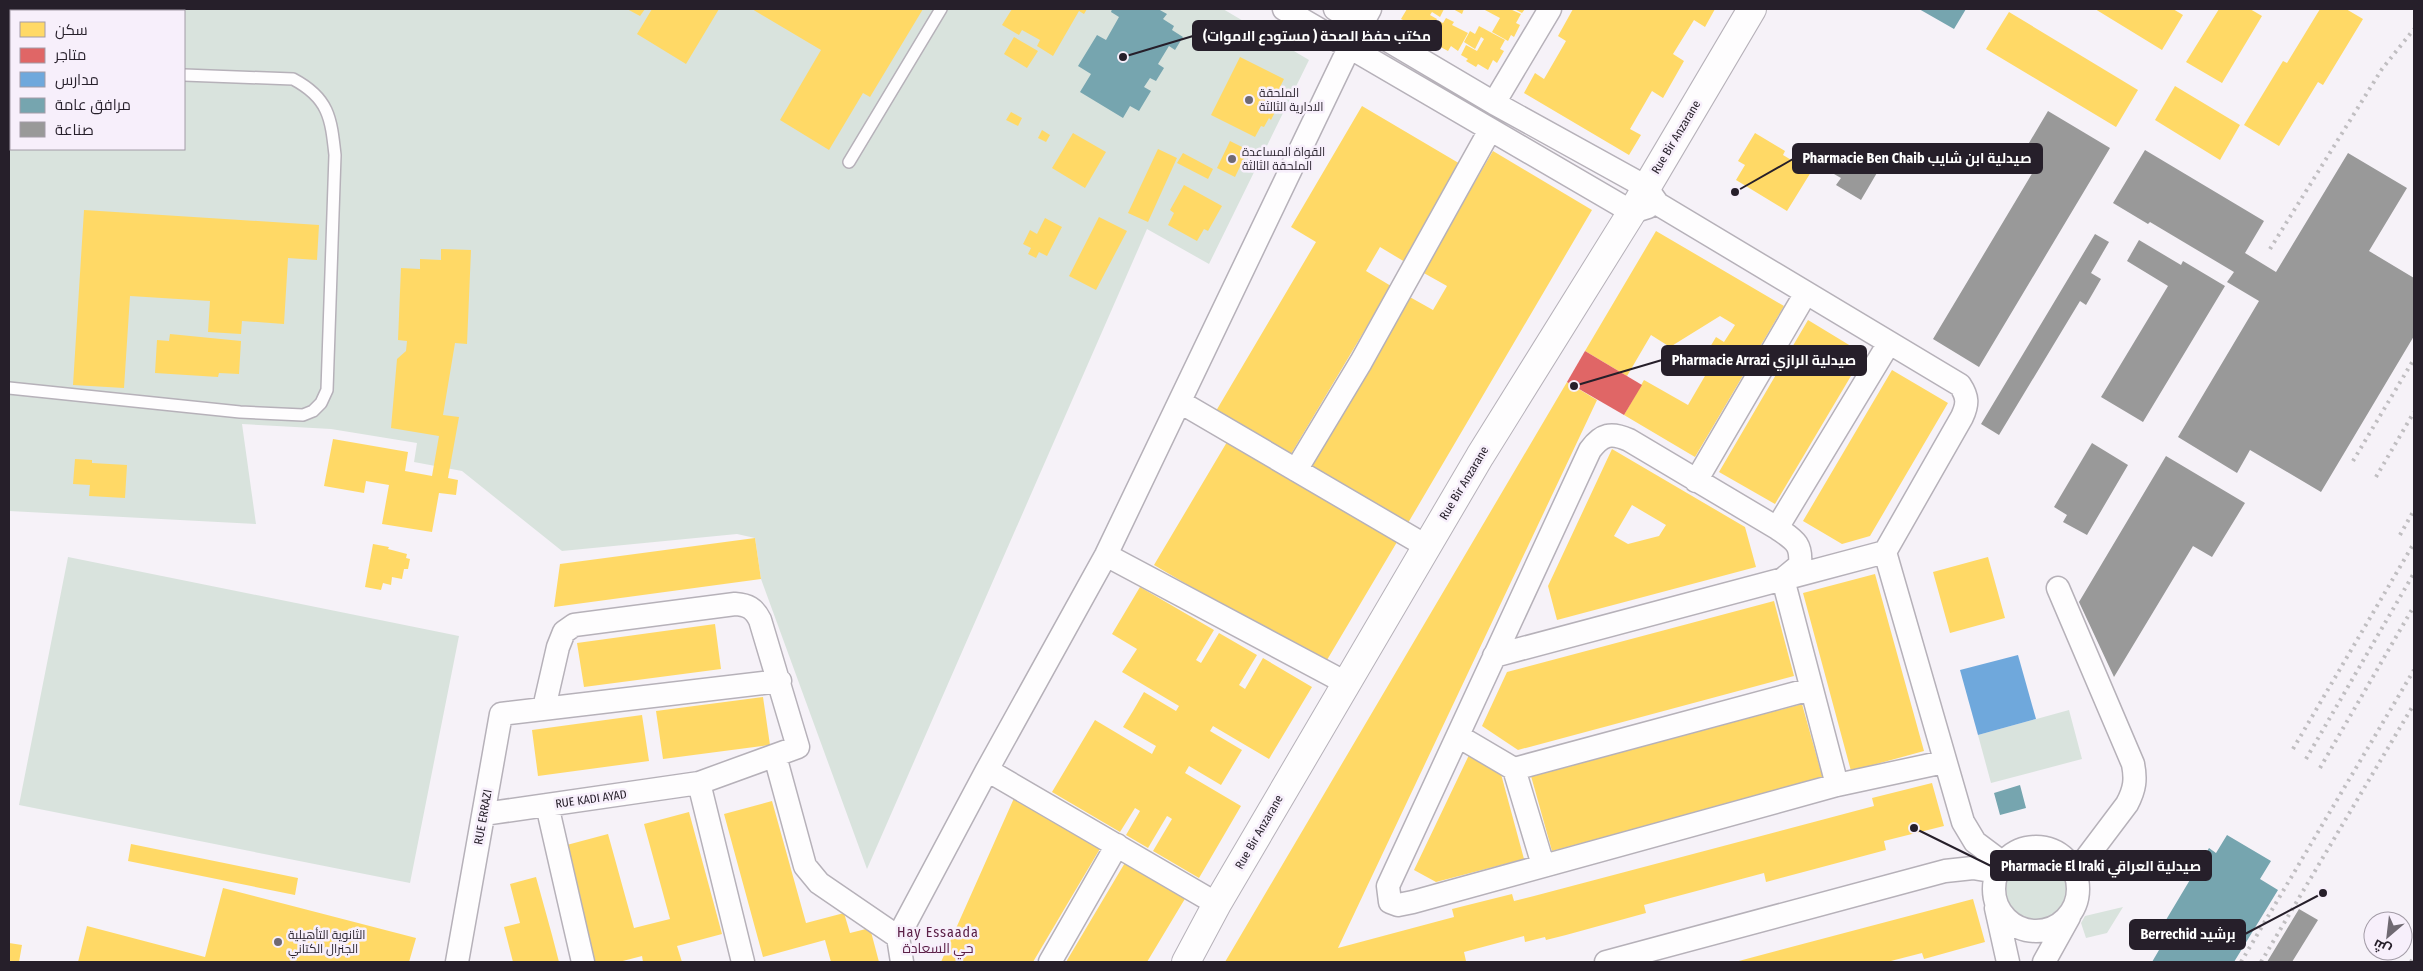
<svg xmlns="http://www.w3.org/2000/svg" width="2423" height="971" font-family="'Fira Sans Condensed',Cairo,sans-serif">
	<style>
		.green { fill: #d9e3dd; fill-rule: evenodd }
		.homes { fill: #ffd966; fill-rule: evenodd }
		.shops { fill: #e06666 }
		.schools { fill: #6fa8dc }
		.public { fill: #76a5af }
		.industry { fill: #999 }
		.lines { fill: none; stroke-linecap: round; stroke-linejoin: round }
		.lane-casing { stroke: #b6b1b9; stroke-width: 14 }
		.street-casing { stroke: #b6b1b9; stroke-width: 25 }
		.secondary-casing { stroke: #b6b1b9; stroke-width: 30 }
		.lane { stroke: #fefdfe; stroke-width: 11 }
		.street { stroke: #fefdfe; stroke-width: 22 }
		.secondary { stroke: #fefdfe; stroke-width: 28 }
		.rail { stroke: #c0bec1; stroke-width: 4; stroke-dasharray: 2.5 5; stroke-linecap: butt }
		.poi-dot { fill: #6f6972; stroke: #f7effb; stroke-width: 2 }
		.labels { text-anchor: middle; stroke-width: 5; stroke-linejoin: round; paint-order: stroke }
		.poi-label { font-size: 12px; fill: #261f2a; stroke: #f7effb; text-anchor: start }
		.street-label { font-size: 12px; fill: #261f2a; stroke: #f7effb }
		.neighbourhood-label { font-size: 14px; letter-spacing: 1px; fill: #5b2047; stroke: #f7effb }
		.leader { fill: none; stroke: #261f2a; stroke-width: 2 }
		.callout-dot { fill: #261f2a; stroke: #f7effb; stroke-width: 2 }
		.callout { fill: #261f2a; stroke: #261f2a; stroke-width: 2 }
		.callout-label { font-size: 14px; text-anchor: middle; font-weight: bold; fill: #fff }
	</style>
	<rect width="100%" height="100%" fill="#f6f2f8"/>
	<path class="green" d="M9,9H1223L1309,60L1209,264L1147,229L867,869L761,579L755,538L737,534L562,551L462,471L414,462L417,443L331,429L242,424L256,524L9,511ZM11,11H184V149H11Z
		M68,557L459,636L410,883L19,805Z
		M2069,710L2082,759L1991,783L1978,735Z
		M2006 889a30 30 0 1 1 60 0a30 30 0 1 1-60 0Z
		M2123,907L2107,933L2086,938L2081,923L2085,916Z"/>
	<path class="homes" d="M627,9H645L640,16Z
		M652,9H719L686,64L637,34Z
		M752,9H923L870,97L863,93L829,150L780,120L821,50Z
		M1012,9H1087L1084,14L1079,11L1053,56L1037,46L1040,40L1022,30L1019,35L1002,25Z
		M1407,9H1444L1440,17L1432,12L1430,15L1437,19L1429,34L1420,29L1419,32L1408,26L1409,23L1401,19Z
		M1453,9H1464L1462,14Z
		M1483,9H1510L1521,14L1516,23L1520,25L1514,37L1511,35L1508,41L1492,32L1500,18Z
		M1514,9H1525L1522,13Z
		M1573,9H1715L1705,27L1694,20L1673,54L1684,61L1663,98L1652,91L1630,129L1641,135L1629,155L1524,93L1535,73L1544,79L1566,41L1558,36Z
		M2095,9H2173L2183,15L2162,50Z
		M2219,9H2250L2262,16L2222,83L2186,62Z
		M2320,9H2346L2363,19L2323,85L2318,82L2279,146L2244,125L2283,61L2287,63Z
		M2009,12L2138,90L2116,127L1986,49Z
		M1446,18L1454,22L1452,25L1468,33L1458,51L1451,46L1448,51L1435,44L1437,40L1430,36L1439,21L1443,23Z
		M1479,26L1505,40L1500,49L1504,51L1497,63L1493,60L1488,70L1478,64L1476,67L1466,61L1468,59L1461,55L1466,45L1477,51L1484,39L1481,37L1475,49L1464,42L1470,31L1475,34Z
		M1014,37L1038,51L1027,68L1004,54Z
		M1240,57L1284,79L1277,93L1280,95L1276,104L1278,106L1271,120L1269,118L1264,127L1261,126L1255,137L1211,115Z
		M2175,86L2240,125L2220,160L2155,120Z
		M1362,106L1462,165L1405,262L1380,247L1366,271L1391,286L1291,454L1216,411L1316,242L1291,227Z
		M1011,112L1022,118L1018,126L1006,120Z
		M1042,130L1050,135L1046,142L1038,138Z
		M1073,133L1106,152L1085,188L1052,168Z
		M1755,133L1785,151L1783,155L1811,172L1787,211L1736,180L1745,165L1738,161Z
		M1230,141L1248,150L1235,177L1217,168Z
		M1158,149L1177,158L1148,222L1128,213Z
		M1493,151L1592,210L1408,523L1308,465L1408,296L1433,310L1447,286L1422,272Z
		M1183,153L1213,169L1208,179L1177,163Z
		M1184,185L1222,206L1208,231L1204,229L1197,241L1168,225L1174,213L1170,210Z
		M84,210L319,225L317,260L288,258L284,324L242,321L241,334L208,332L210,301L130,296L124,388L73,385Z
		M1099,217L1127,231L1096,290L1069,276Z
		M1045,218L1062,227L1047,256L1039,252L1036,258L1028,254L1031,248L1023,244L1030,230L1037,234Z
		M1656,231L1784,306L1695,457L1624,415L1644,380L1688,405L1709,369L1700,364L1716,337L1724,342L1735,325L1720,316L1670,347L1651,335L1627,376L1585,351Z
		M441,249L471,250L467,344L455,343L443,415L459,417L448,478L458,480L456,495L439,493L432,532L382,524L389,485L366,481L364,493L324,486L333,439L408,452L405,471L432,476L439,436L391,428L397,359L406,351L407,341L398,340L401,268L420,269V259L441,260Z
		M1808,320L1864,354L1775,504L1719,472Z
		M170,334L241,341L239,374L219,373L218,377L155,373L157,340L169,341Z
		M1892,370L1948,403L1870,536L1842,544L1803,521Z
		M1567,382L1597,400L1338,948L1454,917L1452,909L1512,894L1514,901L1534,896L1874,806L1872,798L1932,783L1944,826L1884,841L1886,850L1766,882L1764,873L1644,905L1646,913L1566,935L1546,940L1545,937L1525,942L1524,936L1464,952L1466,961L1462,962H1225Z
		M1227,442L1397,542L1324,665L1154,565Z
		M1612,449L1745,527L1756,567L1557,620L1548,586ZM1632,505L1666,525L1659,536L1628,544L1614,536Z
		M75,459L92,460V463L127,465L125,498L89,496L90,485L73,484Z
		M755,538L761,579L554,607L560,564Z
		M373,544L389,547L388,549L407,554L406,558L410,559L408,569H404L402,579L392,577L391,585L383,583L381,590L365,587Z
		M1988,557L2005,618L1950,633L1933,572Z
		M1875,574L1924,751L1851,771L1803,593Z
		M1140,587L1214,630L1196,660L1201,663L1219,633L1257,655L1239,685L1245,689L1263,658L1312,687L1269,759L1213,726L1210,731L1242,750L1221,785L1189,766L1185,773L1241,806L1199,878L1153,851L1172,819L1169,817L1167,816L1148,848L1126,835L1140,811L1135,808L1120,832L1052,792L1095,720L1152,754L1156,746L1123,727L1133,711L1144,692L1176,711L1179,706L1122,672L1137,649L1112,634Z
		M1774,601L1794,676L1518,750L1482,726L1507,672Z
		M715,624L721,669L584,687L577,643Z
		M763,697L770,745L663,759L656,711Z
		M1802,704L1823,779L1552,851L1531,776Z
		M642,715L649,761L538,776L532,730Z
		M1469,755L1501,774L1524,859L1436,882L1414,870Z
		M1015,796L1101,847L1033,962H941Z
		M772,801L806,923L844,913L850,933L870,928L879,962H831L825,940L763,957L724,814Z
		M689,812L722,934L677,946L682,962H643L642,956L619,962H595L563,846L608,834L634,928L670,919L644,824Z
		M131,844L298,878L295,895L128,861Z
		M1126,861L1186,897L1147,962H1066Z
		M536,877L552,935L559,962H513L504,927L520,923L510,884Z
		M223,888L416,938L409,962H78L87,926L205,957Z
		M1973,899L1985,942L1924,959L1922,953L1887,962H1735Z
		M9,943L22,945L19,962H9Z"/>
	<path class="shops" d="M1585,351L1642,385L1624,415L1567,382Z"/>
	<path class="schools" d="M2018,655L2036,719L1978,735L1960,670Z"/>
	<path class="public" d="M1112,9H1158L1167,14L1163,19L1174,26L1172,30L1183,37L1175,50L1169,46L1158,64L1164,68L1156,81L1150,78L1144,87L1151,91L1139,111L1130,106L1123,118L1080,92L1091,74L1078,66L1097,35L1106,40L1119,17L1111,12Z
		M1919,9H1966L1954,29Z
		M2020,785L2026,808L2000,815L1994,793Z
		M2227,835L2271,861L2260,879L2278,890L2234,962H2152L2159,950L2151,945L2209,848L2216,853Z"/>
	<path class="industry" d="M2048,111L2110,148L1979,367L1933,339L2039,162L2023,153Z
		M1850,147L1881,166L1861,200L1836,185L1841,178L1834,174Z
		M2145,150L2264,221L2245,253L2276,272L2348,153L2407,188L2369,251L2414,278V336L2321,492L2250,450L2237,473L2178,437L2259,301L2227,282L2234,272L2150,222L2148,224L2113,203Z
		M2095,234L2109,242L2091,273L2101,279L2086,305L2080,301L1999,435L1981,424Z
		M2139,240L2181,265L2183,261L2225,286L2143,422L2101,397L2168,286L2127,261Z
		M2092,443L2128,465L2087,535L2063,522L2067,515L2054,507Z
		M2166,456L2245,503L2212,557L2193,546L2114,677L2079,602Z
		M2299,909L2318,920L2292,962H2267Z"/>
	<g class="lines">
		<defs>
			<path id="lane" d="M9,69L11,70
				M849,162L941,9
				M9,388L240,412L303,415L313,411L321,403L327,390L335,155C331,118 329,98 293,79L184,75"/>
			<path id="street" d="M1284,9L1632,212L1648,207
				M1335,9L1494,103L1646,187L1658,204L1960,385C1968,397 1968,404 1962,417L1885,552L1963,822L1975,842L2003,863
				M1494,103L1550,9
				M1180,402L1426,546
				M1296,470L1361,362L1490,130
				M1696,481L1806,293
				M1777,528L1629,440C1611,432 1602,434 1590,450L1388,886L1390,902L1398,905L1413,902L1837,785L1944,762
				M1106,555L1346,683
				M2058,588L2133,764C2136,779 2135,789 2127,804L2075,873
				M1494,656L1885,552
				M1458,736L1514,769L1811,689
				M775,756L805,866L819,883L898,937
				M1514,769L1543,865
				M987,770L1217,904
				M699,783L743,962
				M1837,785L1783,579L1800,565C1802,543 1794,540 1777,528L1889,343
				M547,805L583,962
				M484,814L699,783L798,747L760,620C754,608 748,605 735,604L574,625L564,632L558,647L544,708
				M1994 889a42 42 0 1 1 84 0a42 42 0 1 1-84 0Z
				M1996,908L2008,962
				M457,962L501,714L780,681
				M902,962L898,937L987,770L1106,555L1349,48L1370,9
				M1050,962L1117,845
				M1606,962L1945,871L1973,868L1997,872
				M2044,962L2069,917"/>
			<path id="secondary" d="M1186,962L1217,904L1480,456L1632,212L1752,9"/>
		</defs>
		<use href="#lane" class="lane-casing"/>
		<use href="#street" class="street-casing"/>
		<use href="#secondary" class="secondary-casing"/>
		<use href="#lane" class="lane"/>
		<use href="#street" class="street"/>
		<use href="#secondary" class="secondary"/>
		<path class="rail" d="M2270,249L2382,69L2414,29
			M2353,461L2414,359
			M2376,477L2414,412
			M2400,535L2414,510
			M2293,749L2414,543
			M2306,759L2414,573
			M2320,768L2414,606
			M2241,962L2414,670
			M2261,962L2414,704
			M2411,962L2414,956"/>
	</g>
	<g class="poi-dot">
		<circle cx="1249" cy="100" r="5"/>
		<circle cx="1232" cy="159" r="5"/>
		<circle cx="278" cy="942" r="5"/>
	</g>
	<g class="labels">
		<g class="poi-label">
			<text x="1259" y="97">الملحقة<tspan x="1259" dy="14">الادارية الثالثة</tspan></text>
			<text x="1242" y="156">القواة المساعدة<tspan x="1242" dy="14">الملحقة الثالثة</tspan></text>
			<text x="288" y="939">الثانوية التأهيلية<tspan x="288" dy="14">الجنرال الكتاني</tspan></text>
		</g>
		<g class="street-label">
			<text transform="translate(1676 137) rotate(-59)" y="4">Rue Bir Anzarane</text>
			<text transform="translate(1464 483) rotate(-59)" y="4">Rue Bir Anzarane</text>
			<text transform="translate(591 799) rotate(-8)" y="4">RUE KADI AYAD</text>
			<text transform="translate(483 817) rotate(-80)" y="4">RUE ERRAZI</text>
			<text transform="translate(1259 832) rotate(-60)" y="4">Rue Bir Anzarane</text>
		</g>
		<g class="neighbourhood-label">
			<text x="938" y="937">Hay Essaada<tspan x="938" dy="16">حي السعادة</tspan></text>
		</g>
	</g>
	<path class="leader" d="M1123 57L1193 36M1735 192L1793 159M1574 386L1662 360M1914 828L1991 866M2323 893L2245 934"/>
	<g class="callout-dot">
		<circle cx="1123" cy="57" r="5"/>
		<circle cx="1735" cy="192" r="5"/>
		<circle cx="1574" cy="386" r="5"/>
		<circle cx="1914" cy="828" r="5"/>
		<circle cx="2323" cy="893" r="5"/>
	</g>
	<g class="callout">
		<rect x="1193" y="21" width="248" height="29" rx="5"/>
		<rect x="1793" y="144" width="249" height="29" rx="5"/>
		<rect x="1662" y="346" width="204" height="29" rx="5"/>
		<rect x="1991" y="851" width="220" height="29" rx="5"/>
		<rect x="2130" y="920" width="115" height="29" rx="5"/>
	</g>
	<g class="callout-label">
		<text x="1317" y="41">مكتب حفظ الصحة ( مستودع الاموات)</text>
		<text x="1917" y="163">Pharmacie Ben Chaib صيدلية ابن شايب</text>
		<text x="1764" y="365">Pharmacie Arrazi صيدلية الرازي</text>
		<text x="2101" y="871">Pharmacie El Iraki صيدلية العراقي</text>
		<text x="2188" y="939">Berrechid برشيد</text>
	</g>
	<rect width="2423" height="971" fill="none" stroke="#261f2a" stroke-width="20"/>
	<rect x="10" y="10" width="175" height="140" fill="#f7effb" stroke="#a39ca7"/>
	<rect x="20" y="22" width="25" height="15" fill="#ffd966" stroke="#a39ca7"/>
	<text x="55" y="35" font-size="15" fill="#261f2a">سكن</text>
	<rect x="20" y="48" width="25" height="15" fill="#e06666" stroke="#a39ca7"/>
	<text x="55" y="60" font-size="15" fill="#261f2a">متاجر</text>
	<rect x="20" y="72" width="25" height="15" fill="#6fa8dc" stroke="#a39ca7"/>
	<text x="55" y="85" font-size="15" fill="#261f2a">مدارس</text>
	<rect x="20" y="98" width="25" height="15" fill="#76a5af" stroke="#a39ca7"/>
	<text x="55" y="110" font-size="15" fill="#261f2a">مرافق عامة</text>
	<rect x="20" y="122" width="25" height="15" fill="#999999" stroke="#a39ca7"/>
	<text x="55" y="135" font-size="15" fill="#261f2a">صناعة</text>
	<g transform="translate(2388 936) rotate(208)"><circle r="24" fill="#f7effb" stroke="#a39ca7"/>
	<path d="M0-4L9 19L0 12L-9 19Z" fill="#6f6972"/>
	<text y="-8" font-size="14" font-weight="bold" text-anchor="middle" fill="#261f2a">ش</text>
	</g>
</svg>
